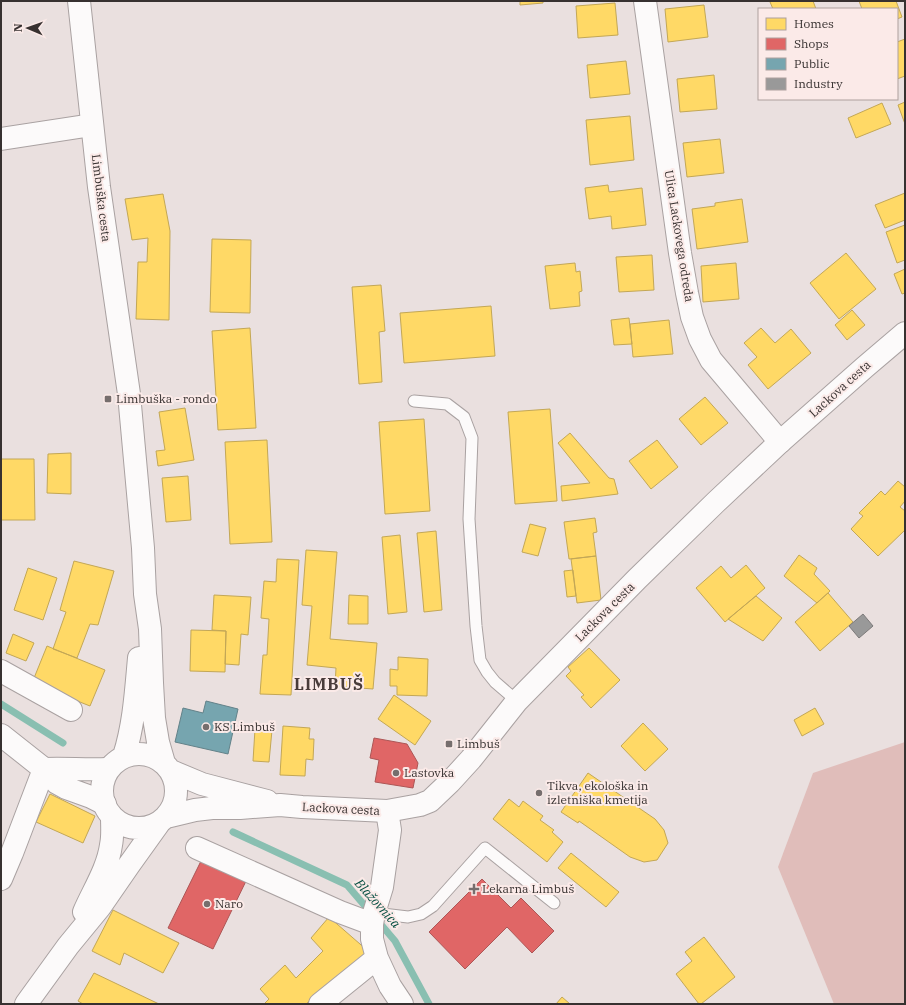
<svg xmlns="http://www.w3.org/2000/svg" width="906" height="1005" font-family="'IBM Plex Serif',serif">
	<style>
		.green { fill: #e0bdba }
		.homes { fill: #ffd966; stroke: #c3a756 }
		.shops { fill: #e06666; stroke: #ad5656 }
		.public { fill: #76a5af; stroke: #638289 }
		.industry { fill: #999; stroke: #7c7a7a }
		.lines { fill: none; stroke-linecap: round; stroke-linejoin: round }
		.stream { stroke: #89bfb1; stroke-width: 7 }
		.lane-casing { stroke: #a9a1a1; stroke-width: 13 }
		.street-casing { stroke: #a9a1a1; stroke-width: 24 }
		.secondary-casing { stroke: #a9a1a1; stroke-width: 24 }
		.lane { stroke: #fcfafa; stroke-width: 11 }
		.street { stroke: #fcfafa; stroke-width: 22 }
		.secondary { stroke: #fcfafa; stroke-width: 22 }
		.poi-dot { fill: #766e6d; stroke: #fbeae8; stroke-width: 1.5 }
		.labels { text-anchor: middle; stroke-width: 4; stroke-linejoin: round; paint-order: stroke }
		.street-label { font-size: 12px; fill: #373130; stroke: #fbeae8 }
		.poi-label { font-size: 12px; fill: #373130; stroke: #fbeae8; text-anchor: start }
		.water-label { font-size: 13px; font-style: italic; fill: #054e41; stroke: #fbeae8 }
		.district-label { font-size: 16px; font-weight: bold; letter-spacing: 1px; fill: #493c3a; stroke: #fbeae8 }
	</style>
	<rect width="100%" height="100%" fill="#eae0df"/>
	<path class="green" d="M905,742V1004H834L778,867L813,773Z"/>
	<path class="homes" d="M520,1H543V3L520,5Z
		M773,1H813L816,9H773L770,2Z
		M859,1H896L902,17L897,19V9H862Z
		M615,3L618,35L578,38L576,6Z
		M704,5L708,37L668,42L665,9Z
		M905,39V76L897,79V42Z
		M626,61L630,94L590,98L587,65Z
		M714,75L717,109L680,112L677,79Z
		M905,102V124L898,105Z
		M882,103L891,124L856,138L848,118Z
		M630,116L634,160L590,165L586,120Z
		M720,139L724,173L687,177L683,143Z
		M608,185L609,192L642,188L646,225L612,229L611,216L589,219L585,188Z
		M905,193V220L885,228L875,205Z
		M163,194L170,231L169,320L136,319L138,262H147L148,238L132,240L125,199Z
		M742,199L748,242L697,249L692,209L715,206V203Z
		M905,225V260L897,263L886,232Z
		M212,239L251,240L250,313L210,312Z
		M846,253L876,289L839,319L810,283Z
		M652,255L654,290L619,292L616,257Z
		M575,263L576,272L580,271L582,291L579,292L580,306L550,309L545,266Z
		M736,263L739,299L703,302L701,266Z
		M905,269V293L902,294L894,274Z
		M381,285L385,331L379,332L382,382L359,384L352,287Z
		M491,306L495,356L404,363L400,313Z
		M852,310L865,325L847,340L835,325Z
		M629,318L632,344L614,345L611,320Z
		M669,320L673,354L633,357L630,324Z
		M250,328L256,428L218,430L212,331Z
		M761,328L775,343L791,329L811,353L768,389L748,365L757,357L744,343Z
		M705,397L728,423L701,445L679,419Z
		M185,408L194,460L158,466L156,451L165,450L159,412Z
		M550,409L557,501L515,504L508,412Z
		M424,419L430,511L385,514L379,422Z
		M570,433L609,478L614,479L618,494L562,501L561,486L590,483L558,443Z
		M267,440L272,542L230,544L225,442Z
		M657,440L678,467L651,489L629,461Z
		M71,453V494L47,493L48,454Z
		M1,459H34L35,520H1Z
		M188,476L191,520L166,522L162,478Z
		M898,481L905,487V501L900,507L905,511V530L878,556L851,529L863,516L859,513L881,491L885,495Z
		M595,518L597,532L593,533L596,556L569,559L564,522Z
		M530,524L546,528L538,556L522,552Z
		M436,531L442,610L424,612L417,533Z
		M400,535L407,612L388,614L382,537Z
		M306,550L337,552L330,639L377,643L373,689L335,686L336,668L307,665L312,606L302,605Z
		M799,555L817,568L814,574L830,591L817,603L784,576Z
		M596,556L601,600L577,603L571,559Z
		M277,559L299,560L291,695L260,694L263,655H267L269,619L261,618L264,581L276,582Z
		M74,561L114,571L98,625L90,624L77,658L53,649L66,612L60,610Z
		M746,565L765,588L725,622L696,588L721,566L731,578Z
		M28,568L57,578L43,620L14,610Z
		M573,570L576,596L567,597L564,571Z
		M828,593L853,622L820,651L795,622Z
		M214,595L251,597L248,635L241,634L239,665L225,664L226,631L212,630Z
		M349,595L368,596V624H348Z
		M756,596L782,618L763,641L728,619Z
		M191,630L226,631L225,672L190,671Z
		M13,634L34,643L26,661L6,653Z
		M47,646L105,670L90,706L32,683Z
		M589,648L620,680L591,708L581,697L584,695L566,676L571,671L568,667Z
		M398,657L428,659L427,696L397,695V686H390V669L398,670Z
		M394,695L431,721L415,745L378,719Z
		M815,708L824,724L802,736L794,720Z
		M643,723L668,749L645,771L621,746Z
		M283,726L310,728L309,739H314L313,760L306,759L305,776L280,775Z
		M255,729L272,730L269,762L253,761Z
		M588,773L655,819L664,830L668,843L657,860L644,862L630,857L579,821L578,823L561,812Z
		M50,794L95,816L83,843L36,822Z
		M509,799L519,807L523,801L543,816L540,820L554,830L552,832L563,842L547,862L493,819Z
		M571,853L619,892L606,907L558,868Z
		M113,910L179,943L163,973L124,953L120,965L92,951Z
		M329,917L368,951L306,1004H264L269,999L260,989L285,965L296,978L323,951L311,938Z
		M704,937L735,977L701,1004H699L676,974L692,961L685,952Z
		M94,973L159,1004H83L78,1001Z
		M562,997L570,1004H556Z"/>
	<path class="shops" d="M374,738L407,744L418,763L413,788L375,782L379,760L370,758Z
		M202,859L247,879L213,949L168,928Z
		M482,879L511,908L521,898L554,931L532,953L507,927L465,969L429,932Z"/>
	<path class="public" d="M206,701L238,709L228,754L175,742L183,708L203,713Z"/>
	<path class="industry" d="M863,614L873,626L859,638L849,626Z"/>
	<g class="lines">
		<path class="stream" d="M1,704L63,743
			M233,832L347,885L371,913
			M378,921L395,941L429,1004"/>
		<defs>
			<path id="lane" d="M414,401L447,404L464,417L472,438L469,519L476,626L480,660L487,672L495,682L517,701
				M374,913L408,917L421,914L433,906L485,848L554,903"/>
			<path id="street" d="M645,1L680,253L687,293L692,317L700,339L711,360L780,442
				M1,139L92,125
				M1,671L71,710
				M1,735L44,769C65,768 86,770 107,769
				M387,811L390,830L382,887L374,913L372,924V939L377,958L390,986L402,1004
				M197,848L340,912L372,924
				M1,879L12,853L44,769L57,783L66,788L91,797L105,804
				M320,1004L377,958"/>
			<path id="secondary" d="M79,1L99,187L129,394L143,548L145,594L150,629L152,683L154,718L158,742L164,763
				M102 791a37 37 0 1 1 74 0a37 37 0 1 1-74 0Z
				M124,756C134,725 136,691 139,658
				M171,771L202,784L267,801
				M166,817L195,810L212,808H240L280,805L302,807L387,811L420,805L430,801L450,782L471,759L517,701L637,579L716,502L780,442L865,367L905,333
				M84,912C93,891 108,868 111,845C113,836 112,826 112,817
				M26,1004L68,946L100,907L129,865L159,823"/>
		</defs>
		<use href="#lane" class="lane-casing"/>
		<use href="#street" class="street-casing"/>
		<use href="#secondary" class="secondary-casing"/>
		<use href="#lane" class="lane"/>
		<use href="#street" class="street"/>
		<use href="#secondary" class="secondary"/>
	</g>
	<g class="poi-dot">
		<rect x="104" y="395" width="8" height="8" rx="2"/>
		<circle cx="206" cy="727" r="4"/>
		<rect x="445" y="740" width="8" height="8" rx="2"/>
		<circle cx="396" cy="773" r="4"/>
		<circle cx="539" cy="793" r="4"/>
		<path d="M472 883h4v4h4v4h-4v4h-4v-4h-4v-4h4z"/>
		<circle cx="207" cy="904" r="4"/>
	</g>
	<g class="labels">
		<g class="street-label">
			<text transform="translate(101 198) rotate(83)" y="4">Limbuška cesta</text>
			<text transform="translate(679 236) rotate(81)" y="4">Ulica Lackovega odreda</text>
			<text transform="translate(840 389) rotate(-42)" y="4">Lackova cesta</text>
			<text transform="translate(605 612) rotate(-45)" y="4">Lackova cesta</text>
			<text transform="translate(341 809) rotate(3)" y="4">Lackova cesta</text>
		</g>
		<g class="poi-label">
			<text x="116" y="403">Limbuška - rondo</text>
			<text x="214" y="731">KS Limbuš</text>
			<text x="457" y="748">Limbuš</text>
			<text x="404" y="777">Lastovka</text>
			<text x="547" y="790">Tikva, ekološka in<tspan x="547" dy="14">izletniška kmetija</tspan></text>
			<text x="482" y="893">Lekarna Limbuš</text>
			<text x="215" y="908">Naro</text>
		</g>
		<g class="water-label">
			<text transform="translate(378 903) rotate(48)" y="5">Blažovnica</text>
		</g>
		<g class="district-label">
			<text x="329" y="690">LIMBUŠ</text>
		</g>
	</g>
	<rect width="906" height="1005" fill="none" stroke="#373130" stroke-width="4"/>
	<rect x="758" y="8" width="140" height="92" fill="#fbeae8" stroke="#ada09e"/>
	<rect x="766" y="18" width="20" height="12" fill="#ffd966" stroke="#ada09e"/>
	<text x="794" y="28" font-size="12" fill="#373130">Homes</text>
	<rect x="766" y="38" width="20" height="12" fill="#e06666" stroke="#ada09e"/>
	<text x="794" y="48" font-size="12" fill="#373130">Shops</text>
	<rect x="766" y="58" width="20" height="12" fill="#76a5af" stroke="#ada09e"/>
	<text x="794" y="68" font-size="12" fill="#373130">Public</text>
	<rect x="766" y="78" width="20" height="12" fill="#999999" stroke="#ada09e"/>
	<text x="794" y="88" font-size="12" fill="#373130">Industry</text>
	<g transform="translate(28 28) rotate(272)" stroke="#fbeae8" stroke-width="3" paint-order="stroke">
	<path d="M0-3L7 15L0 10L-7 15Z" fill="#373130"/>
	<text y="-6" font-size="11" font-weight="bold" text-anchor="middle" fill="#373130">N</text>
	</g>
</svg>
